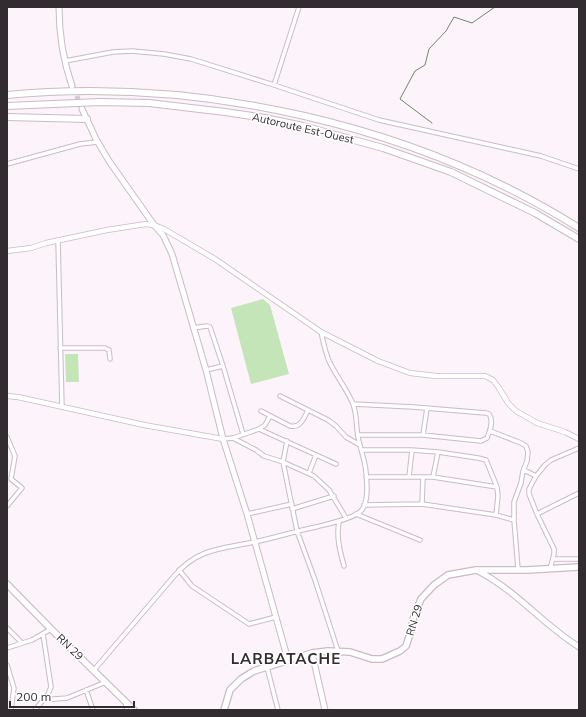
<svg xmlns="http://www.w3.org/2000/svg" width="586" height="717" font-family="Mulish,sans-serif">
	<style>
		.green { fill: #c4e5b8 }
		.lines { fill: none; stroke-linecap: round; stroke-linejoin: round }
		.stream { stroke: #728867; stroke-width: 1 }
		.secondary-tunnel { stroke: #d4cbd2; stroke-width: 5; stroke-dasharray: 5 2.5; stroke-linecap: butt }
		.minor-casing { stroke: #cabbc6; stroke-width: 5.5 }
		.tertiary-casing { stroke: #cabbc6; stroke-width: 6 }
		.secondary-casing { stroke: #cabbc6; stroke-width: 7 }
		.primary-casing { stroke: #cabbc6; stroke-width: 8 }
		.motorway-casing { stroke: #cabbc6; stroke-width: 8 }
		.minor { stroke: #fff; stroke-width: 3.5 }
		.tertiary { stroke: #fff; stroke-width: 4.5 }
		.secondary { stroke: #fff; stroke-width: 5 }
		.primary { stroke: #fff; stroke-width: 5.5 }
		.motorway { stroke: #fff; stroke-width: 6 }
		.labels { text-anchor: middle; stroke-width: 3; stroke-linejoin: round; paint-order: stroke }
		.street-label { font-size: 11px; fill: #322b30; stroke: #fff }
		.district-label { font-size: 15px; font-weight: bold; letter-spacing: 1px; fill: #322b30; stroke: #fff }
	</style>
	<rect width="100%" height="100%" fill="#fdf3fa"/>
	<path class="green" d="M263,299L270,305L289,374L251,384L231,308Z
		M65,354H78L79,382H66Z"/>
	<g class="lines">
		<path class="stream" d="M432,123L400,99L415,71L425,65L429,49L446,31L454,17L472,23L495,7"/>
		<path class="secondary-tunnel" d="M74,89L82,109"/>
		<defs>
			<path id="minor" d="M65,61L113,52L132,51L164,54L191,59L274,85L379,120L541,156L579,169
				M274,85L299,7
				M7,164L80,144L98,142
				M58,241L62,407
				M193,328L207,326L210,327L223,366L243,434
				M60,348H105L109,350L110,359
				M206,370L223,366
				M280,396L328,420L336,426L346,437L360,445
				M353,404L413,407L486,413L489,414C494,421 490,431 487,438L481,441L423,435H358
				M261,411L290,426C301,428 304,418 308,410
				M259,429L265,425L270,416
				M490,431L521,443L526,446L528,452L527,461L523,471L521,483L514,502V520
				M423,435L427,408
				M7,437L15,456L11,479L22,488L7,506
				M233,438L256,450L264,456L283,462L314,476L329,490L346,518
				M223,439L233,438L259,429L336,464
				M287,441L283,462L297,531L315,580L338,651
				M362,450H412L438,452L478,458L486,460L497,487L498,496L496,515
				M524,470L536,476
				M309,473L316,455
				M366,477H433L497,487
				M409,477L412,450
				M433,477L438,452
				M422,504L423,477
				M364,505L422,504L496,515L514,520L518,569
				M292,509L334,496
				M247,514L292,504
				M356,514L420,540
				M537,514L579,493
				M339,522C336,537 340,551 344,566
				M553,559H579
				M550,569L554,554V549L537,514L529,494V489L536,476L545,465L551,460L579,448
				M179,570L192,586L249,624L276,617
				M7,628L22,643
				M7,648L32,640L51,629
				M7,665L14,688L11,710
				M267,667L278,710
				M94,670L175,575C199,548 221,549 254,542C275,538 295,531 316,527C327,524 353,519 361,511C369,502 367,483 366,472C365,460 360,448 358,437C356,426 357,414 353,404C347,389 336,376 329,361C325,351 323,341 321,332
				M86,690L93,710
				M43,700L67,698L106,682
				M125,702L127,710
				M35,710L48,694L51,687L43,634"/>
			<path id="tertiary" d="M7,251L31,248L46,243L107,230L146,224L154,225L164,229L215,259L321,332L378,361L410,373L436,376H485L493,380L499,388L508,403L516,411L537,423L565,432L579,439
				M7,396L18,397L144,425L223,439"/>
			<path id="secondary" d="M59,7C59,35 63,60 72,86
				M82,109L96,139L109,161L154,225L163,235L172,254L206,370L223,439L247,514L288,660
				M476,570C515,589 542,624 579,647
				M312,653L325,710"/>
			<path id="primary" d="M7,584L51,629L134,710
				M224,710L230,690L241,679L254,671L312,653L328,651L350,652L372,659H382L400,651L406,646L410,634L414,616L421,599L434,585L448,575L476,570H527L579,567"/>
			<path id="motorway" d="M7,95C200,77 414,124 579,228
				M7,106L100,102L149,103L225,112L265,118L303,126L383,148L451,172L535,213L579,239
				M7,117L87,119"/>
		</defs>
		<use href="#minor" class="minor-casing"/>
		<use href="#tertiary" class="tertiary-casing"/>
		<use href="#secondary" class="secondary-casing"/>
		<use href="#primary" class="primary-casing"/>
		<use href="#motorway" class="motorway-casing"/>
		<use href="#minor" class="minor"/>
		<use href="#tertiary" class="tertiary"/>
		<use href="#secondary" class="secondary"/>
		<use href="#primary" class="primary"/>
		<use href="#motorway" class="motorway"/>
	</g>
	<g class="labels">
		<g class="street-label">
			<text transform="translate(303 128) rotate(13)" y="4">Autoroute Est-Ouest</text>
			<text transform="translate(414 620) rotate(-73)" y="4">RN 29</text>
			<text transform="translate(70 647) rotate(44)" y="4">RN 29</text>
		</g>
		<g class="district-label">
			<text x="286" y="664">LARBATACHE</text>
		</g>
	</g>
	<rect width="586" height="717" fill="none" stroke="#322b30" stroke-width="16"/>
	<path d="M10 701v6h124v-6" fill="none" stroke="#322b30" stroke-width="2"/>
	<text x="16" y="701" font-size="12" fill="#322b30" stroke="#ffffff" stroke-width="3" paint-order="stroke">200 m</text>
</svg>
